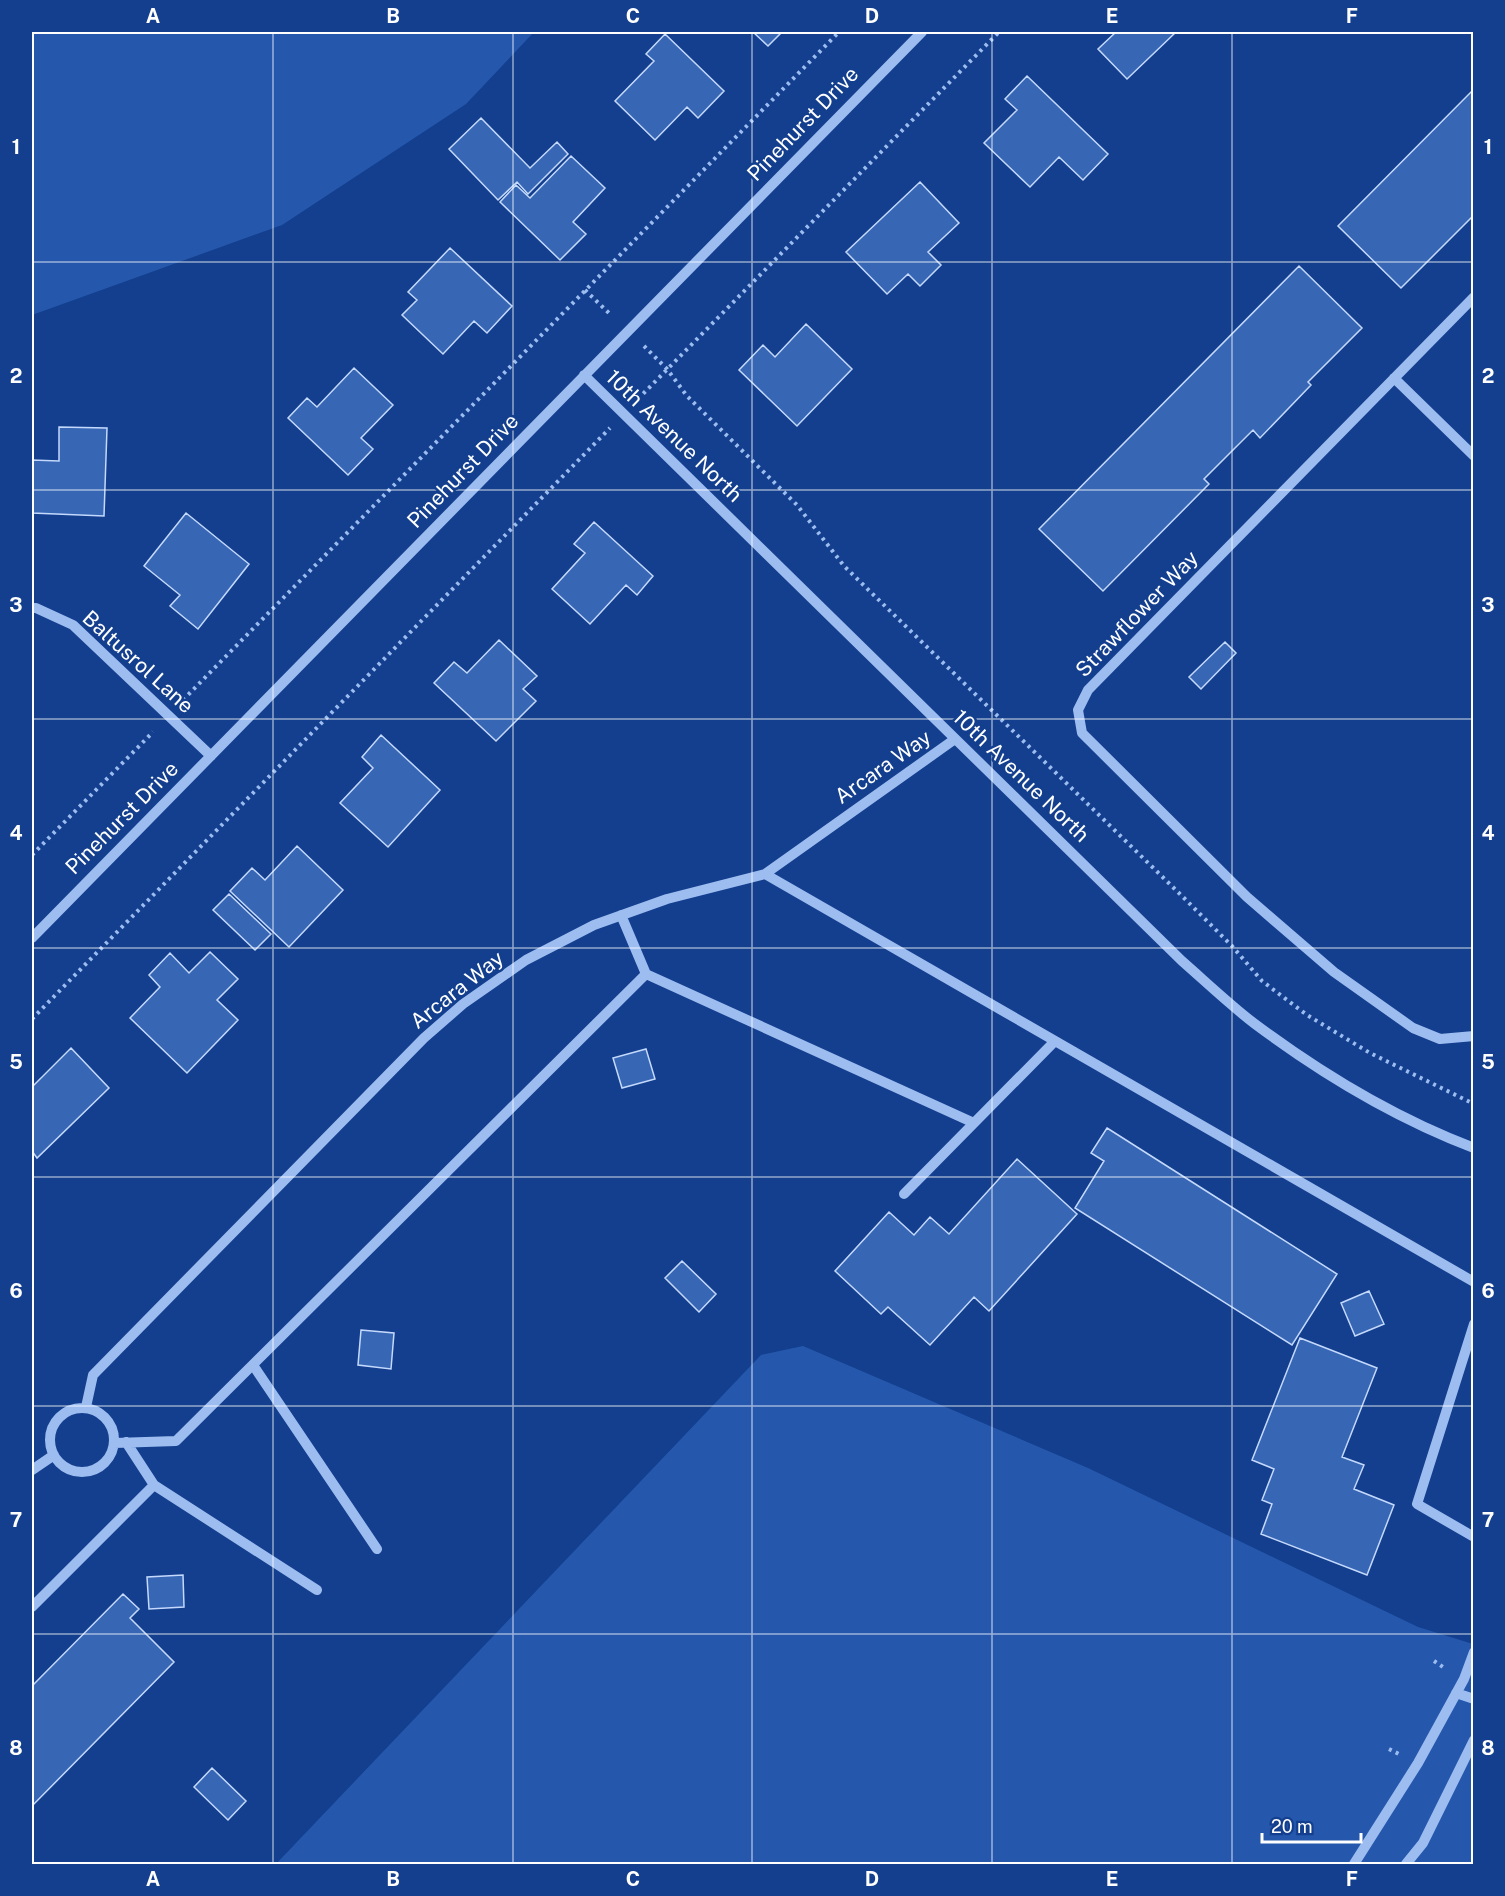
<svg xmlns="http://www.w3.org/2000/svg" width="1505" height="1896" font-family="'Public Sans',sans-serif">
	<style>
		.green { fill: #2558ad }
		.building { fill: #3766b5; stroke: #c4d9fc; stroke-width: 1.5 }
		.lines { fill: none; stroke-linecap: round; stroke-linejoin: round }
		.path { stroke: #9dbdf1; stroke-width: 4; stroke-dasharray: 3 4.5; stroke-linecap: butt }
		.minor { stroke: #9dbdf1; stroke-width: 10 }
		.grid { fill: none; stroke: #fff; stroke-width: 1.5; stroke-opacity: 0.55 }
		.labels { text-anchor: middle; stroke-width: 5; stroke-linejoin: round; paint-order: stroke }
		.street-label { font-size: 21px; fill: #fff; stroke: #133f8e }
		.neatline { fill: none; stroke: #fff; stroke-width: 2 }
		.grid-label { font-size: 20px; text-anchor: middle; font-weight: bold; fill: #fff }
	</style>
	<rect width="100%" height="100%" fill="#133f8e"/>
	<path class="green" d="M32,32H534L466,104L282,225L32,315Z
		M803,1346L1088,1468L1418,1627L1473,1644V1864H276L761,1355Z"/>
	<path class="building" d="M753,32H782L768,46Z
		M1116,32H1176L1127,79L1098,49Z
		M665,34L724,91L698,118L687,107L655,140L615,101L654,61L646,54Z
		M1027,76L1108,154L1083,180L1059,157L1030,187L984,143L1017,110L1005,99Z
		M1474,89V215L1401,288L1338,226Z
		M481,118L530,168L557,142L568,154L528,194L517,182L498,200L449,149Z
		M571,156L605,188L573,222L586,234L560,260L500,202L516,185L530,198Z
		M920,182L959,223L928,252L941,265L920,286L908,274L887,294L846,252Z
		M450,248L512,306L487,333L474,321L443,354L402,315L417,300L408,292Z
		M1299,266L1362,328L1308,382L1311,385L1260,438L1253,430L1204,479L1209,484L1103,591L1039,529Z
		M806,324L852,369L797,426L739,370L763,345L775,357Z
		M354,368L393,405L361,438L373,449L348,475L288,418L307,398L317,407Z
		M59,427L107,428L104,516L32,513V460L59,461Z
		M186,513L249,564L198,629L170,606L180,595L144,566Z
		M594,522L653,576L637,595L626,585L590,624L552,589L585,553L574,544Z
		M499,640L537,676L523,689L536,701L496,741L434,683L454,662L467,673Z
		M1225,642L1236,653L1201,689L1189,677Z
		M381,735L440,790L388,847L340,803L373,768L362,757Z
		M297,846L343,890L289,947L230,891L252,868L265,880Z
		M229,894L271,934L255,950L213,910Z
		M210,952L238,979L217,1000L238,1020L187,1073L130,1018L160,987L149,975L170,953L189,973Z
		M71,1048L109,1088L37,1158L32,1151V1087Z
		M646,1049L655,1079L622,1088L613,1058Z
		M1107,1128L1337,1274L1292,1345L1075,1208L1104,1161L1091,1153Z
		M1017,1159L1077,1214L989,1311L974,1297L930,1345L888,1307L881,1314L835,1271L889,1212L914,1235L930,1217L949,1234Z
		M682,1261L716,1294L699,1312L665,1278Z
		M1369,1291L1384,1324L1355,1336L1341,1303Z
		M361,1330L394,1333L391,1369L358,1365Z
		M1300,1338L1377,1368L1342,1457L1364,1465L1354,1489L1394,1505L1367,1575L1261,1534L1272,1504L1262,1500L1274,1469L1252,1460Z
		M183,1575L184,1607L149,1609L147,1577Z
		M123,1594L139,1609L130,1618L174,1662L32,1806V1686Z
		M212,1768L246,1801L228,1820L194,1787Z"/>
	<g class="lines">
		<path class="path" d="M585,290L612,316
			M644,346L667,369L687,396L797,505L844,566L1182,896L1232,946L1262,981L1307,1015L1370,1053L1474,1104
			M638,399L999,32
			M183,700L839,32
			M32,855L153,732
			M32,1019L610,428
			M1434,1661L1446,1669
			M1389,1749L1399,1754"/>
		<path class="minor" d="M1474,297L1088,690L1078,710L1082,733L1247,897L1334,972L1413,1028L1440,1039L1474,1036
			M584,375L1182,961C1206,982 1230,1005 1255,1024C1322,1074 1395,1118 1474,1148
			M1394,378L1474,456
			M32,608H36L73,625L211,756
			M765,874L1474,1282
			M621,915L646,974
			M32,938L922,32
			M904,1194L1055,1041
			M1474,1324L1417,1504L1474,1537
			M253,1365L377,1549
			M86,1407L93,1375L424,1038L463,1004L526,960L594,925L667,899L765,874L955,739
			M50 1440a32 32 0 1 1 64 0a32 32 0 1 1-64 0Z
			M126,1442L154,1485L317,1590
			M115,1443L176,1441L646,974L974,1123
			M32,1470L54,1455
			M32,1607L154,1485
			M1456,1693L1474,1699
			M1354,1864L1418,1763L1464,1679L1474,1652
			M1406,1864L1423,1843L1474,1740"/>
	</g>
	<path class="grid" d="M273,32V1864M513,32V1864M752,32V1864M992,32V1864M1232,32V1864M32,262H1474M32,490H1474M32,719H1474M32,948H1474M32,1177H1474M32,1406H1474M32,1634H1474"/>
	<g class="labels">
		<g class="street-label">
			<text transform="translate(803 124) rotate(-46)" y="7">Pinehurst Drive</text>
			<text transform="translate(674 436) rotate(44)" y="7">10th Avenue North</text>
			<text transform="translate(463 471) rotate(-46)" y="7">Pinehurst Drive</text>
			<text transform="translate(1137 614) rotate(-46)" y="7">Strawflower Way</text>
			<text transform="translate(138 662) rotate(42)" y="7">Baltusrol Lane</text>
			<text transform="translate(883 767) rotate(-35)" y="7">Arcara Way</text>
			<text transform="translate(1021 776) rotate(44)" y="7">10th Avenue North</text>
			<text transform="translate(122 818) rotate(-45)" y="7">Pinehurst Drive</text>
			<text transform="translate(457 990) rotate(-38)" y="7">Arcara Way</text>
		</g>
	</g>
	<rect width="1505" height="1896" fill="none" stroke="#133f8e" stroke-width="66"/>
	<path d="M1262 1833v9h99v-9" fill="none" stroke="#ffffff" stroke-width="3"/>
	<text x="1271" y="1833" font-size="18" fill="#ffffff" stroke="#133f8e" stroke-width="4.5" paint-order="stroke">20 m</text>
	<rect x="33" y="33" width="1439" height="1830" class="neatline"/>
	<g class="grid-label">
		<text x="153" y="23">A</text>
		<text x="393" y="23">B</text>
		<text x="633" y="23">C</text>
		<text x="872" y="23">D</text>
		<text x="1112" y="23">E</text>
		<text x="1352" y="23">F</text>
		<text x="16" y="154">1</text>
		<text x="1488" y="154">1</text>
		<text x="16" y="383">2</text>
		<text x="1488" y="383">2</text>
		<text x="16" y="612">3</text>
		<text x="1488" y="612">3</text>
		<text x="16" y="840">4</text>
		<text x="1488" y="840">4</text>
		<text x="16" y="1069">5</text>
		<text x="1488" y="1069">5</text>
		<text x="16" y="1298">6</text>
		<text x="1488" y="1298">6</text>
		<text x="16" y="1527">7</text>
		<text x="1488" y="1527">7</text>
		<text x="16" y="1755">8</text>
		<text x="1488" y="1755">8</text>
		<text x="153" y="1886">A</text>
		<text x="393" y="1886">B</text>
		<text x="633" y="1886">C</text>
		<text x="872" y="1886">D</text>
		<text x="1112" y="1886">E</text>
		<text x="1352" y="1886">F</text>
	</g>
</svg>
